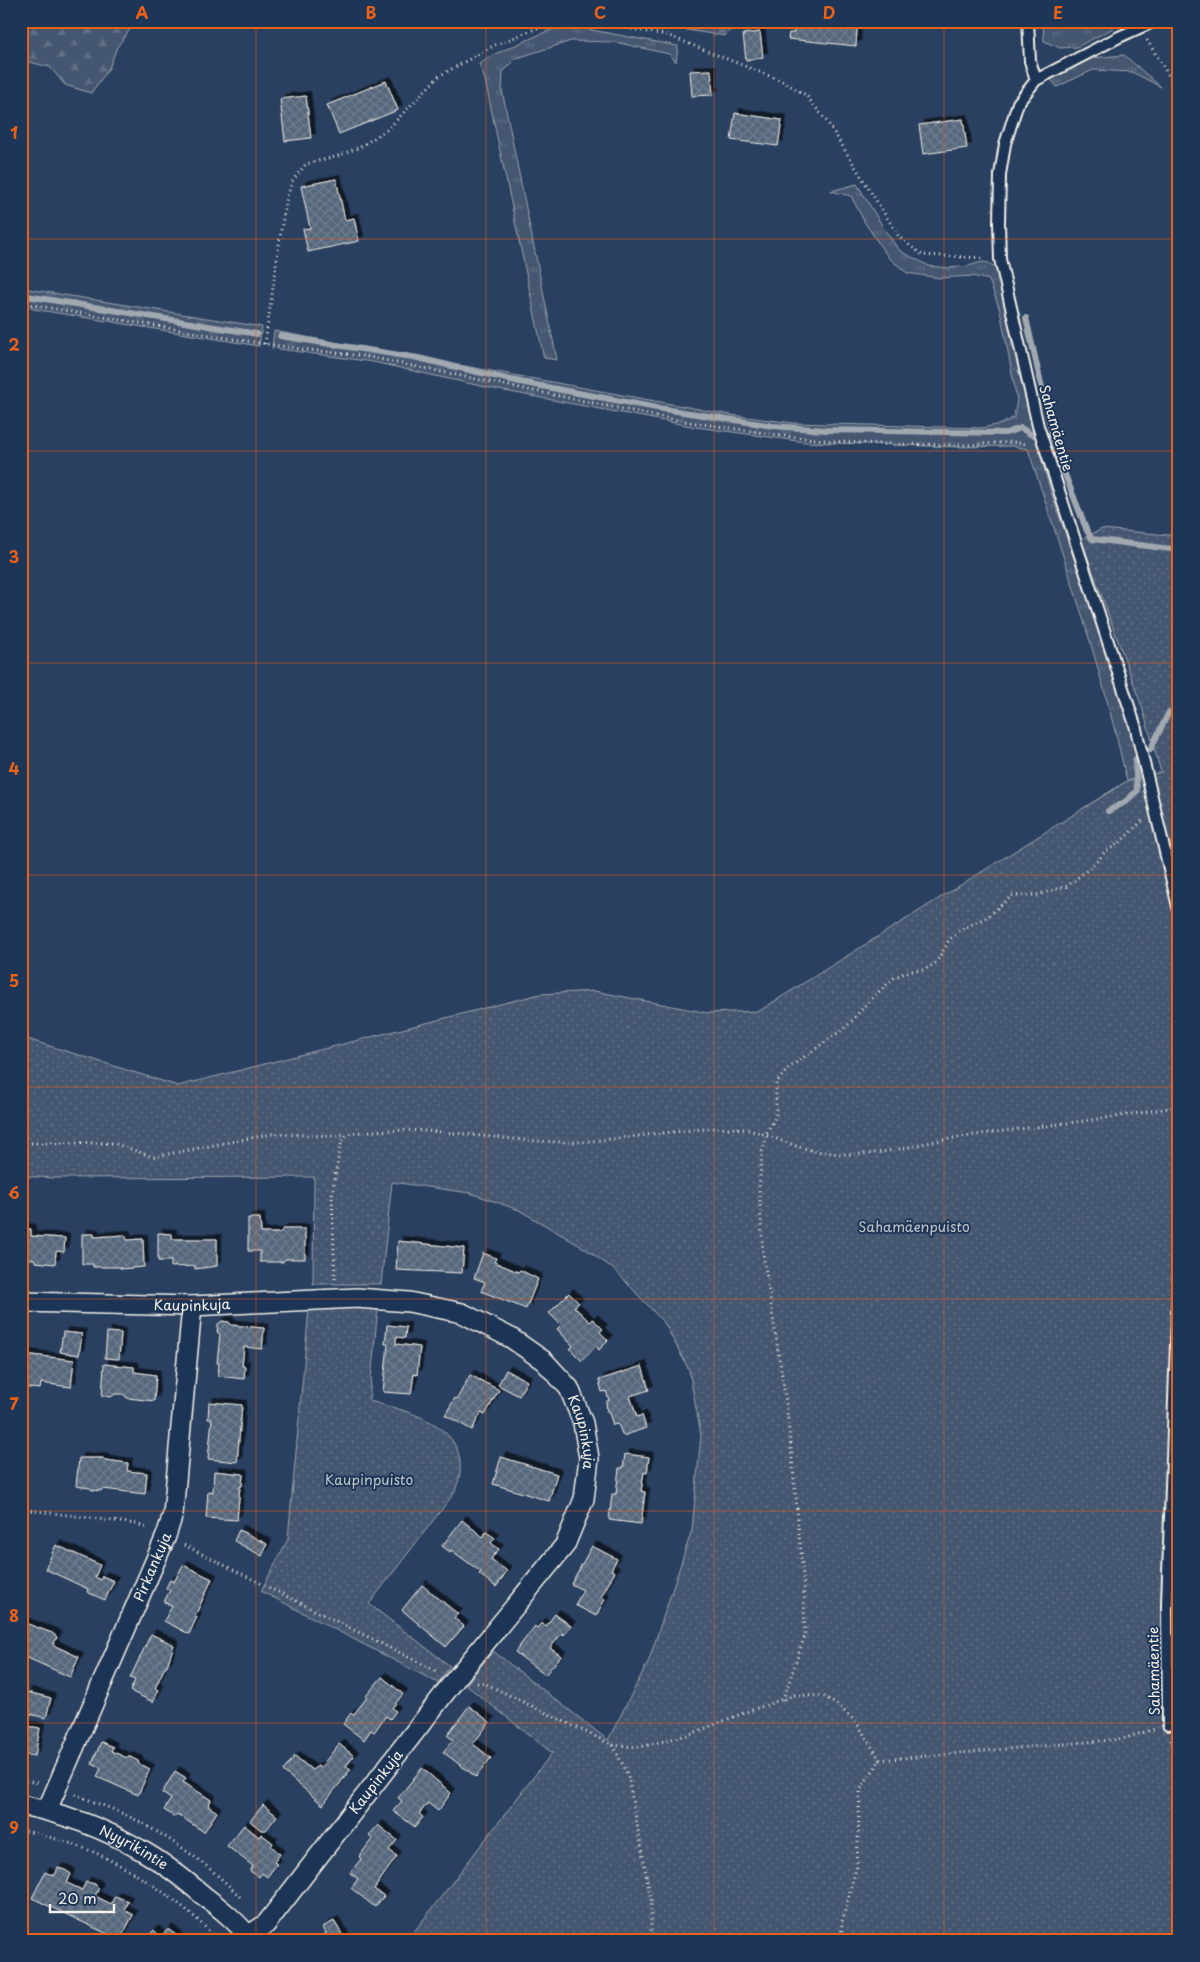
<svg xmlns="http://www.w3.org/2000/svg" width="1200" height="1962" font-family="'Playpen Sans',sans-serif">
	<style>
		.grass { fill: url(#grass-tufts); stroke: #9ca4ac }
		.forest { fill: url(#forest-firs); stroke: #9ca4ac }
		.park { fill: url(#park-dots); stroke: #9ca4ac }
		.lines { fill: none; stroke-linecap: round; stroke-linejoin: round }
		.stream { stroke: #a1a8b0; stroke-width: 6 }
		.building { fill: url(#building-cross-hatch); stroke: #f4f1e8; filter: url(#shadow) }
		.service-casing { stroke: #f4f1e8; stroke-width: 14 }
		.minor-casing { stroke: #f4f1e8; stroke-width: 22 }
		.path { stroke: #f4f1e8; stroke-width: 3; stroke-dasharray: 1 4; stroke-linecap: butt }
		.service { stroke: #1d3557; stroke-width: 10 }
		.minor { stroke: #1d3557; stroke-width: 19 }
		.grid { fill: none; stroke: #e96117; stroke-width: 1; stroke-opacity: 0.55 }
		.labels { text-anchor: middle; stroke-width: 4; stroke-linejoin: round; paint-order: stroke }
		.street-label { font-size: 14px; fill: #f4f1e8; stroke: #1d3557 }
		.park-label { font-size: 14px; fill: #bfc3c4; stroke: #1d3557 }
		.neatline { fill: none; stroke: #e96117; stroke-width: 2 }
		.grid-label { font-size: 16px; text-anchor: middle; font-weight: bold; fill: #e96117 }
	</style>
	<defs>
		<pattern id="grass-tufts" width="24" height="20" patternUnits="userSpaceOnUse" patternTransform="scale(1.25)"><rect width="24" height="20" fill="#445771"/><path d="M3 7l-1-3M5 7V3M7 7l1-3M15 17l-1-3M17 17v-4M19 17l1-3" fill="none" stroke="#607085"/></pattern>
		<pattern id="forest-firs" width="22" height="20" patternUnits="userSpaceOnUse" patternTransform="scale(1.25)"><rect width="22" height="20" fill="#445771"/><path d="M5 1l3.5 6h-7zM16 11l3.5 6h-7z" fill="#607085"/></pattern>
		<pattern id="park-dots" width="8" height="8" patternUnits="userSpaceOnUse" patternTransform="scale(1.25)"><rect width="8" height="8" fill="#445771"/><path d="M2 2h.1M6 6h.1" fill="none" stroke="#607085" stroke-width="1.8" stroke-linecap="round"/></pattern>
		<pattern id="building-cross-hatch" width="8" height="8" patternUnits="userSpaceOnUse" patternTransform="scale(1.25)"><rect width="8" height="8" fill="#56677d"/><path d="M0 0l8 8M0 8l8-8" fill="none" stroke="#6f7d8f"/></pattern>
		<filter id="shadow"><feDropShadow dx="4.5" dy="-4.5" stdDeviation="0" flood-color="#0009"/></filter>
	</defs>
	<rect width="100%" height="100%" fill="#2a4060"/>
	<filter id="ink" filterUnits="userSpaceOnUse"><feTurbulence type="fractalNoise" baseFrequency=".02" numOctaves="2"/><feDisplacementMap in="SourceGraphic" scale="10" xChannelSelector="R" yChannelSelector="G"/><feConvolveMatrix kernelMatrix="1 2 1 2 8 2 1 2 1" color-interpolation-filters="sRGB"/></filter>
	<g filter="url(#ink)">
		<path class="grass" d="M1043,21H1121V24L1077,47L1060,48L1044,41Z
			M575,27L678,46L676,62L669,54L615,42L571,41L517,58L503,72L502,90L557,360L544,358L485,80L479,64L493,55L550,30Z
			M1124,55L1161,87L1132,72L1093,70L1057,87L1050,78L1093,58Z
			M857,184L886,232L900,251L929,266L949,268L968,266L982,262L989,263L996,268L1006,299L1032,426L1050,489L1114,675L1137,749L1179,972L1082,809L1127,781C1102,668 1064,559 1028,449L1012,446L959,447L805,442L696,427L494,389L373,362L272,348L274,331L731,415L793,423L981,428L1002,424L1014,417L1017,400L1000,310L989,280L972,276L940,278L907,273L888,257L865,223L851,196L831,191Z
			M21,288L262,327L259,346L21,307Z"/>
		<path class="forest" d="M22,21H136L117,47L109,68L91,93L65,85L50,67L25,61L21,50Z
			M630,21H738L725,36Z"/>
		<path class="park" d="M1102,529L1179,536V1941H407L552,1753L466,1685L493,1651L608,1740L649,1660L692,1530L701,1435L689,1370L665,1324L615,1270L584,1248L519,1210L470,1193L392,1182L381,1284H313L314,1177L53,1178L21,1176V1037L178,1086L540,994L594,991L708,1013L759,1011L1127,781L1161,772L1142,707L1081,539Z
			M378,1307L369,1401C407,1411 465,1423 460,1473C460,1479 456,1486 455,1492L369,1604L450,1666L438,1683L261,1591L288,1539L309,1309Z"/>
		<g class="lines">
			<path class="stream" d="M1175,62L1179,68
				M21,295L257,334
				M1026,318L1053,436
				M280,336L418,358L520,382L657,408L773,426L826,430L1006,433L1021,428L1032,435
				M1048,435L1053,436L1061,464L1087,531L1092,539L1179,550
				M1150,750L1169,712L1179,711
				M1108,811L1125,802L1137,791L1135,760L1136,759"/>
		</g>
		<path class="building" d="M795,24L857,29L856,46L788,39L789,33H794Z
			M760,32L763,57L746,60L743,34Z
			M711,70L713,95L692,96L690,71Z
			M386,81L398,110L339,134L327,105Z
			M306,96L311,138L285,141L280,99Z
			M735,113L782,120L778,146L731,140Z
			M963,119L967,148L923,154L919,125Z
			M336,179L345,220L354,218L359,241L308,252L303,229L310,228L301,186Z
			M248,1218H260L261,1233H279L283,1229H305V1259H285L283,1262H260V1251H248Z
			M21,1228L31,1229V1236L65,1238L64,1252L56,1251L55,1264L35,1262V1259L21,1258Z
			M158,1233L172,1234V1239H217V1266L195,1269V1266L171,1267V1261H158Z
			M82,1234H94V1237L125,1235L127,1240L143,1239L144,1267L121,1269L120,1267H93V1264H82Z
			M398,1241L464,1248L462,1273L396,1270Z
			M483,1253L496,1258L494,1262L518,1272L520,1270L538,1279L526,1309L481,1291L485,1282L474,1278Z
			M569,1293L579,1303L574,1307L590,1322L593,1319L603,1329L600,1332L608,1340L599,1350L596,1346L582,1361L570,1349L573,1346L557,1329L561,1325L549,1313Z
			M222,1321L229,1322L231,1325L264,1328L262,1349L244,1347L242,1366H245L244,1379L218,1376L219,1363H217L220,1334L217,1332L218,1324Z
			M387,1325L406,1327L405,1338L396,1337V1344L420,1347L417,1375L414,1374L411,1394L383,1392L388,1344H385Z
			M63,1332L82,1334L79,1355L60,1352Z
			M107,1332L121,1333L119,1359L105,1358Z
			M24,1354L74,1360L71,1387L41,1383L40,1389L21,1387Z
			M104,1364L134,1367V1372L156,1375L154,1401L127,1398L123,1394H115L111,1397L102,1396Z
			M642,1366L649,1390L630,1396L637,1417L642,1415L646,1428L623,1436L618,1424L613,1425L609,1413L607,1412L606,1402L609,1400L606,1391L602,1392L599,1380Z
			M506,1370L527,1381L519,1396L498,1385Z
			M470,1375L499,1390L485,1415L481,1413L472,1430L445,1415L455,1398L457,1399Z
			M209,1402L242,1405L237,1462L208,1459L212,1419H208Z
			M625,1454L649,1457L647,1473L644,1472L641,1491L645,1492L641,1524L609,1520L612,1494H616L619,1468H623Z
			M501,1457L557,1474L549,1501L493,1484Z
			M79,1458H103L105,1460L128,1463L127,1471L147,1473L145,1494L103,1489L100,1491L92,1490L90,1488L76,1486Z
			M214,1471L243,1474L242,1486H240L237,1520L206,1518L208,1491L213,1492Z
			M462,1520L483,1537L486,1532L495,1538L491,1543L499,1549L491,1559L507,1571L496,1587L479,1574L481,1572L451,1550L450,1552L442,1546Z
			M239,1530L267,1544L262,1556L234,1541Z
			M56,1545L100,1565L95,1577L101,1580L102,1576L114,1581L105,1600L87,1592L88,1589L45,1569Z
			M592,1546L617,1559L611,1570L615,1572L601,1597L605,1599L596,1616L575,1605L583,1590L571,1584Z
			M183,1565L212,1579L195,1616L197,1617L189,1634L164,1621L172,1606L164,1602L170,1590L166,1588L170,1580L174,1582Z
			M422,1585L458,1614L454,1618L464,1626L446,1647L402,1610Z
			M555,1614L571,1626L564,1635L562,1633L550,1648L561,1656L545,1675L515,1652L535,1626L537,1628L541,1623L546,1626Z
			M25,1623L52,1633L57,1637L53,1645L79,1657L70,1677L21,1655V1627L23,1628Z
			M151,1634L174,1645L167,1666L165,1667L155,1688L159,1690L153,1702L130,1691L135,1680L130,1678Z
			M382,1677L403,1694L392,1708L396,1711L390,1719L386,1716L374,1732L371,1730L364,1740L343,1724L351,1713L353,1715L366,1699V1696Z
			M27,1692L51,1698L46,1718L22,1712Z
			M469,1706L490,1722L473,1744L491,1758L476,1777L443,1752L453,1740L447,1735Z
			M21,1725L40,1728L35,1756L21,1754Z
			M101,1742L113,1747L111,1751L127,1758L128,1756L138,1761L139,1764L150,1769L138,1795L97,1777L101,1768L92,1764Z
			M339,1744L354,1756L346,1766L351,1769L323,1805L283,1771L295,1756L312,1770L318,1766L320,1768Z
			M422,1768L451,1793L438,1811L428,1803L419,1814L423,1817L415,1827L393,1811L402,1801L398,1798Z
			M175,1771L186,1778L183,1782L211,1800L208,1806L217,1812L204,1832L177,1814L175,1817L164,1810L171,1799L162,1793Z
			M263,1805L277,1816L266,1830H261L250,1821Z
			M244,1825L259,1837L261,1834L273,1843L271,1846L280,1854L274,1862L277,1864L267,1877L262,1873L259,1877L250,1871L253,1866L227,1846Z
			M378,1825L397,1840L389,1850L397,1856L374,1889L384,1896L375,1907L351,1888L358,1879L350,1873L361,1859L359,1857L372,1839L369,1836Z
			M58,1868L65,1870L71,1874L67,1883L82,1890L86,1882L95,1884L99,1888L95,1896L111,1904L115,1896L128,1901L124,1910L133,1915L120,1940L32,1898L45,1872L54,1876Z
			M334,1921L346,1941H315L326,1933L323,1927Z
			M154,1930L161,1937L167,1930H169L176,1935L178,1940L144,1941Z"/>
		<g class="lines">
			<defs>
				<path id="service" d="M1028,21L1030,61L1036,80
					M1155,21L1119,37L1036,80L1018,103L1005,144L1000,175L999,223L1000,259L1038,426L1135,725L1179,911
					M1168,1725L1167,1603L1179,1256"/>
				<g id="minor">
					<path id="s1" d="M21,1302L192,1306L357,1298L409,1302L462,1313L511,1338L544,1361L569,1388L583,1423L589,1458L584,1499L565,1545L454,1681L266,1924L248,1936"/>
					<path id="s2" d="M21,1805C62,1813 103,1828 139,1849C163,1862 184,1879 204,1896C221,1909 239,1923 252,1941"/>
					<path id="s3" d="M47,1810L166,1536L173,1514L192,1306"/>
				</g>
			</defs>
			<use href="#service" class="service-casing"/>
			<use href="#minor" class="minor-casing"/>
			<path class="path" d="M582,21L667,35L782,81L806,95L828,123L899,237L922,255L985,258
				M1147,40L1179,93
				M21,303L233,339L301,349L364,356L676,420L785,436L843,442L884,444L967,445L1013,442L1027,444
				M265,344L281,230L287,197L293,180L306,164L335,157L360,147L388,129L439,76L495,45L550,23L561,21
				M21,1143H113L153,1157L271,1134L335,1136L346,1134
				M335,1279L332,1195L339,1154L342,1140L347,1134C422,1122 495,1142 570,1142C608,1141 646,1134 684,1131C703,1129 723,1127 743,1129C768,1133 787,1145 811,1150C820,1152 831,1153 840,1154C882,1157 921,1142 961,1137C1034,1126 1107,1120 1179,1106
				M21,1509L137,1524L149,1529
				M184,1545L438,1672
				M477,1683H484L613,1745L640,1747L691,1734L746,1712L795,1695L823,1696L838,1705L857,1723L880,1760
				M783,1700L805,1635L804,1587L795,1487L786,1402L763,1253L759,1188L762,1151L766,1140V1134L776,1116V1083L790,1067L846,1027L873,997L895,977L910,971L924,970L936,963L949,940L962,929L987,917L1012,896L1037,895L1067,886L1095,864L1104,853L1120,842L1143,820
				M1171,1739L1179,1780
				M613,1745L628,1776L651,1900V1941
				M880,1760L1122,1739L1155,1729
				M21,1780L38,1783
				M75,1794C93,1802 111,1808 128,1816C170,1837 210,1865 242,1899
				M21,1830C46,1836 74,1843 98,1854C141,1875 186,1904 218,1941
				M841,1941L842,1922L857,1865L860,1790L880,1760"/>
			<use href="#service" class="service"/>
			<use href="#minor" class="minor"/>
		</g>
	</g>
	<path class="grid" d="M256,21V1941M486,21V1941M714,21V1941M944,21V1941M21,239H1179M21,451H1179M21,663H1179M21,875H1179M21,1087H1179M21,1299H1179M21,1511H1179M21,1723H1179"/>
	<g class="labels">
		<g class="street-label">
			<text transform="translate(1056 428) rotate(74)" y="5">Sahamäentie</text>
			<text dy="5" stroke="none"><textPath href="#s1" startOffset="171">Kaupinkuja</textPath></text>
			<text dy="5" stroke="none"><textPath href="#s1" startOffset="621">Kaupinkuja</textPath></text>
			<text dy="5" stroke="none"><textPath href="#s3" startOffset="265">Pirkankuja</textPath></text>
			<text transform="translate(1154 1671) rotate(-91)" y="5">Sahamäentie</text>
			<text transform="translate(376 1782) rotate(-52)" y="5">Kaupinkuja</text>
			<text dy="5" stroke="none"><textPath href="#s2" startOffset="121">Nyyrikintie</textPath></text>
		</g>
		<g class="park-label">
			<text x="914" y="1232">Sahamäenpuisto</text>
			<text x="369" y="1485">Kaupinpuisto</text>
		</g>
	</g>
	<rect width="1200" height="1962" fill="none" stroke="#1d3557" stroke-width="55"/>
	<path d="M50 1904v8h64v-8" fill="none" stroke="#f4f1e8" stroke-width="2.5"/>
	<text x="58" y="1904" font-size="15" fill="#f4f1e8" stroke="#1d3557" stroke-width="4" paint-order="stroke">20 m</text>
	<rect x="28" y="28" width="1144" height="1906" class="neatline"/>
	<g class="grid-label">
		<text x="142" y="19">A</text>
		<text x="371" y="19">B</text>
		<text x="600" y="19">C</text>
		<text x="829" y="19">D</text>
		<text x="1058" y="19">E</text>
		<text x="14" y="139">1</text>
		<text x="14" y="351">2</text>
		<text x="14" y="563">3</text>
		<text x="14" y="775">4</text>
		<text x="14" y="987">5</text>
		<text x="14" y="1199">6</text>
		<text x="14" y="1410">7</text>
		<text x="14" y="1622">8</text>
		<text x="14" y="1834">9</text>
	</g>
</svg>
